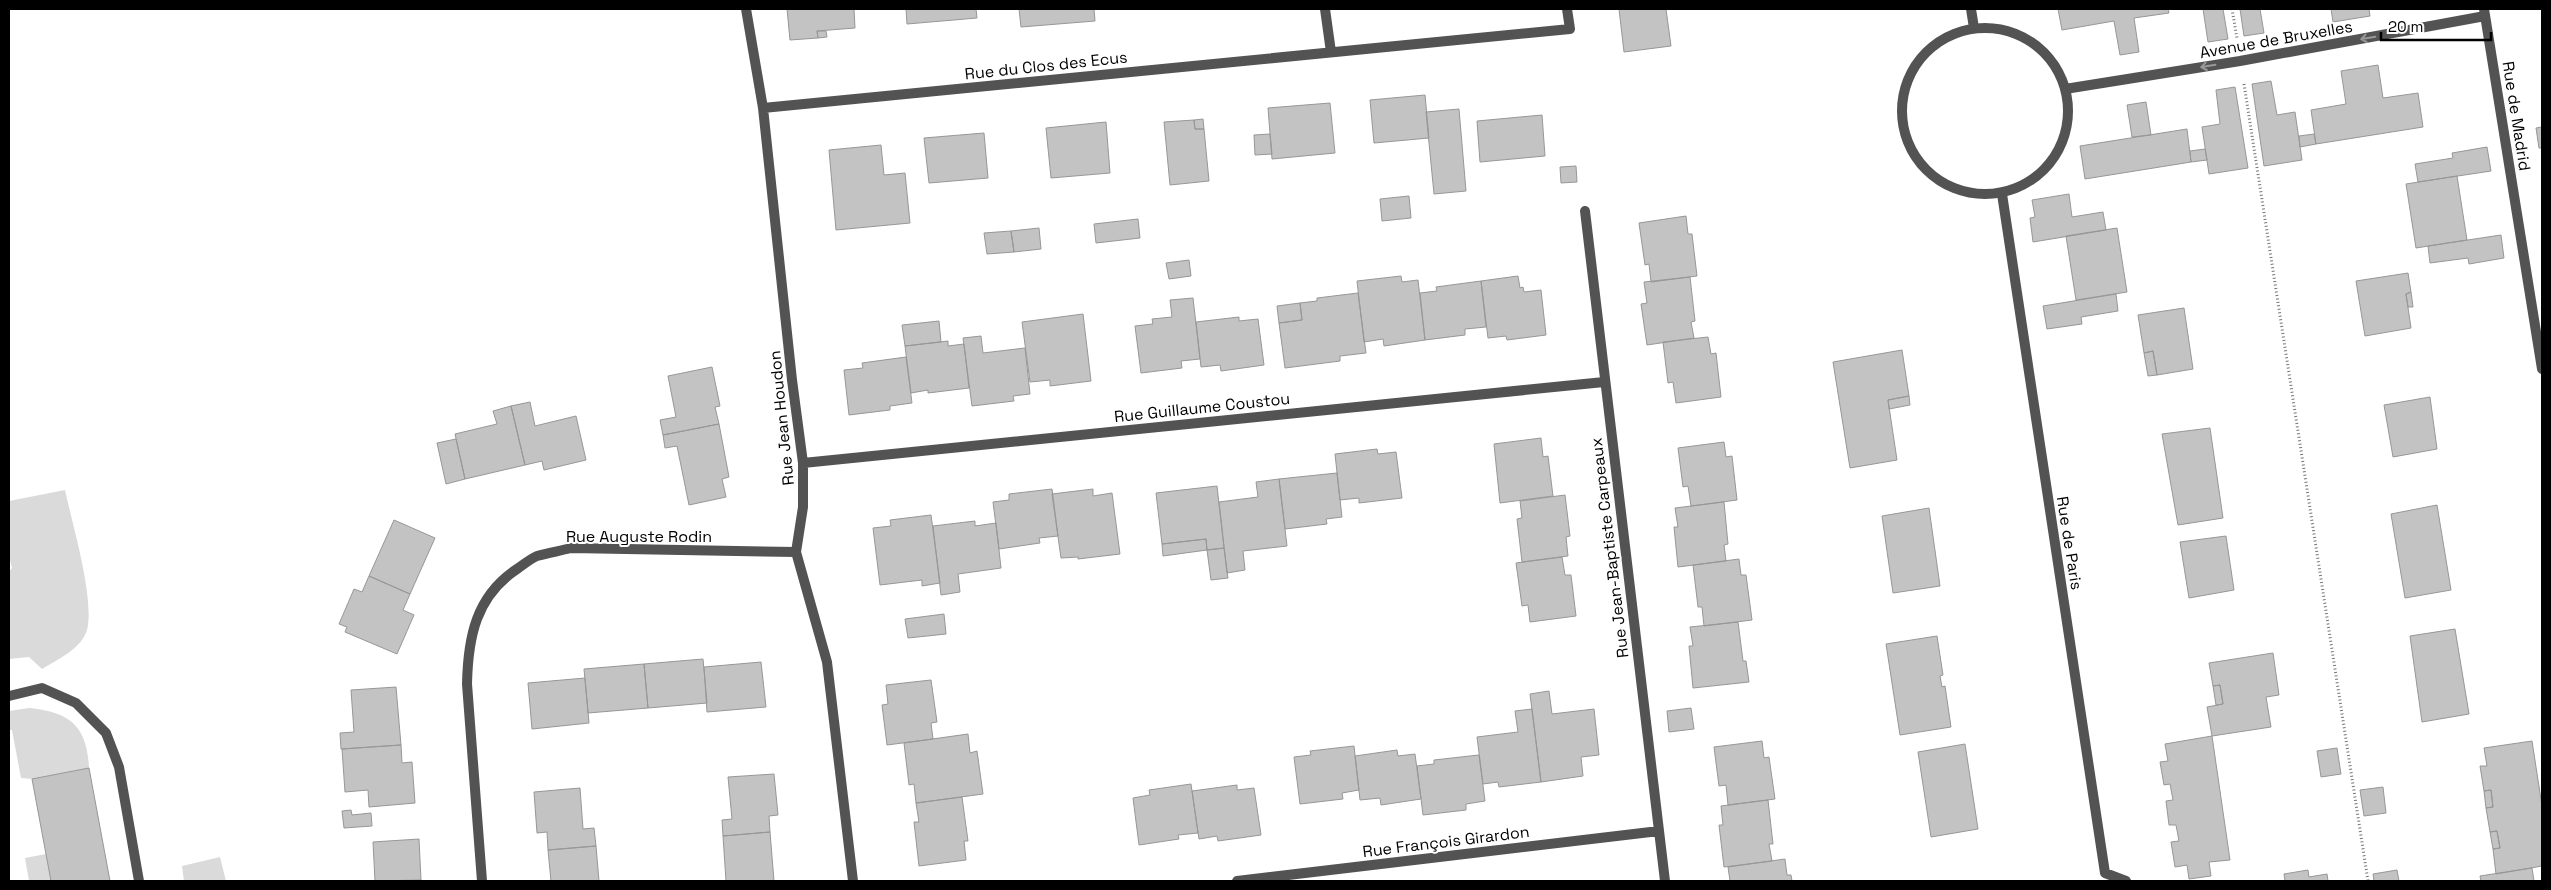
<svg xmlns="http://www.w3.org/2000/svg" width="2551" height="890" font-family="'Space Grotesk',sans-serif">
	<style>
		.green { fill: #dadada }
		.building { fill: #c3c3c3; stroke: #979797 }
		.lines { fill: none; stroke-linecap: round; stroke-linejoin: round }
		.path { stroke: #757575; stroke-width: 3; stroke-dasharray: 1 2.5; stroke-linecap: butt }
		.lane { stroke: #535353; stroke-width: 10 }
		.street { stroke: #535353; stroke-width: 10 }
		.oneway { stroke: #989898 }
		.labels { text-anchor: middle; stroke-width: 4; stroke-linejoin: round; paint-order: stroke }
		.street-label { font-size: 16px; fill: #000; stroke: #fff }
	</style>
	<rect width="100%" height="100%" fill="#fff"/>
	<path class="green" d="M65,490C72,523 95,599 87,630C82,648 57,660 42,669L29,657L9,659V572L12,568L9,556V501Z
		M29,708C70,712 87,726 89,768L32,779L21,778L12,730H9V711Z
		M46,854L51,881H29L25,858Z
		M220,857L226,881H184L182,866Z"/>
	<path class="building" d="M787,9H854L855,28L817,31L818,38L790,40Z
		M906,9H976L977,18L907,24Z
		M1019,9H1094L1095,21L1021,27Z
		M1619,9H1666L1671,46L1624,52Z
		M2058,9H2168L2169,13L2134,18L2139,52L2120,55L2114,21L2062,30Z
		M2203,9H2223L2228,39L2208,42Z
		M2240,9H2260L2264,33L2244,36Z
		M2331,9H2369L2370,16L2333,22Z
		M817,31H826L827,37L818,38Z
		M2378,65L2383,98L2418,93L2423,127L2316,144L2311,110L2346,104L2341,71Z
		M2271,81L2277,115L2295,112L2302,160L2264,166L2252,84Z
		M2235,87L2248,168L2209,174L2202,127L2220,124L2216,90Z
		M1425,95L1429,138L1374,143L1370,100Z
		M2146,102L2151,135L2132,137L2127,105Z
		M1330,103L1335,153L1272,159L1268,108Z
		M1459,109L1466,191L1434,194L1426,112Z
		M1542,115L1545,156L1480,162L1477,121Z
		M1203,119L1204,129H1195L1194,120Z
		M1194,120L1195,129H1204L1209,181L1170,185L1164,122Z
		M1106,122L1110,173L1051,178L1046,128Z
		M2542,127V148H2539L2536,128Z
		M2187,129L2191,162L2085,179L2080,146Z
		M984,133L988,178L929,183L924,138Z
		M1270,134L1272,154L1255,155L1254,135Z
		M2314,134L2316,144L2300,147L2299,136Z
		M881,145L884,175L905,173L910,223L836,230L829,150Z
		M2487,147L2491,171L2418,182L2415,164L2453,158L2452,153Z
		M2205,149L2207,160L2191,162L2190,151Z
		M1576,166L1577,182L1561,183L1560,167Z
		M2457,176L2467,240L2416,248L2406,184Z
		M2069,194L2072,217L2103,212L2106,230L2033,242L2030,218L2035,217L2032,200Z
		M1409,196L1411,218L1382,221L1380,199Z
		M1686,216L1688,234H1692L1697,276L1651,282L1649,264L1645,265L1639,223Z
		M1138,219L1140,238L1096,243L1094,224Z
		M1039,228L1041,249L1014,252L1011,231Z
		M2117,228L2127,292L2076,300L2066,236Z
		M1011,231L1014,252L987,254L984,233Z
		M2501,235L2504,258L2469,264L2468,258L2430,263L2428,246Z
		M1189,260L1191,276L1169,279L1166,263Z
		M2408,273L2411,292L2406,294L2411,328L2365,336L2356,281Z
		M1401,276L1402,282L1418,280L1425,340L1384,346L1383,339L1364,342L1357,281Z
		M1518,276L1520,288L1523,287L1524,292L1541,290L1546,335L1507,340L1506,336L1488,338L1481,281Z
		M1690,277L1695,321L1691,322L1694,338L1647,345L1641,304L1647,303L1644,282Z
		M1481,281L1486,327L1465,329V335L1425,340L1420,293L1437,291L1436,287Z
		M2411,292L2413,307H2408L2406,294Z
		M1358,293L1366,353L1340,356V361L1285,368L1279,323L1302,320L1300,303L1317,301V298Z
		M2116,294L2118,311L2081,317L2082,324L2047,329L2043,306Z
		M1193,298L1200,359L1181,361L1182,368L1141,373L1135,326L1153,324L1152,319L1172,317L1170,300Z
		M1300,303L1302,320L1279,323L1277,306Z
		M2184,308L2193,369L2157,375L2153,351L2144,353L2138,315Z
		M1083,314L1091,381L1050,386V380L1030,382L1022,322Z
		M1239,317V321L1258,319L1264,365L1221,371L1220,365L1201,367L1196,322Z
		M939,321L941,342L905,346L902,325Z
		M981,336L983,353L1025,348L1030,394L1013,396L1014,401L972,406L963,338Z
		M1708,337L1711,354L1716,353L1721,397L1676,403L1673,382L1668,383L1663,342Z
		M948,341V346L964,344L969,388L928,393V390L911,393L905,346Z
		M1902,350L1909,396L1888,400L1897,460L1850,468L1833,362Z
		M2153,351L2157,375L2148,376L2144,353Z
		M906,357L912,403L890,406V410L849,415L844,370L863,368L862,363Z
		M712,367L720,406L715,407L719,424L663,435L660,420L676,417L668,376Z
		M1909,396L1910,405L1889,409L1888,400Z
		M2430,397L2437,449L2393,457L2384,405Z
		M530,402L535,426L576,416L586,460L544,470L542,461L525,465L511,406Z
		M511,406L525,465L465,479L455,434L497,424L493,411Z
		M719,424L729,477L722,479L726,497L689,505L677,446L665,448L663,435Z
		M2210,428L2223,518L2178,525L2162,434Z
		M1541,438L1543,457L1548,456L1553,496L1500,503L1494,444Z
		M456,439L465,479L446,484L437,443Z
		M1724,442L1726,457L1732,456L1737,500L1691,506L1688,486L1683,487L1678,448Z
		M1377,449L1378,454L1396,452L1402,498L1359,503V498L1340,500L1335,454Z
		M1337,473L1342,517L1326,519L1327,524L1285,529L1279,479Z
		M1279,479L1287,546L1243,551L1245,570L1227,573L1219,502L1258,497L1256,482Z
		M1217,486L1224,548L1207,550L1206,539L1162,544L1156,493Z
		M1052,489L1058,536L1039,538L1040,543L999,549L993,502L1009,500V494Z
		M1093,489V496L1112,493L1120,554L1078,559V557L1061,558L1052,494Z
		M1565,495L1570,536L1566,537L1568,556L1522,562L1517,519L1522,518L1520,501Z
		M1724,502L1728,544L1724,545L1726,561L1678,567L1674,527H1678L1675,508Z
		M2437,505L2451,590L2405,598L2391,514Z
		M1929,508L1940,586L1893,593L1882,516Z
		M931,515L940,583L922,586V580L880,585L873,528L891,526L890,520Z
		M394,520L435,538L410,594L369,576Z
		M975,521V526L996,523L1001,568L958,574L960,592L941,595L933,526Z
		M2226,536L2234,590L2189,598L2180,542Z
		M1206,539L1207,550L1163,556L1162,544Z
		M1224,548L1228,578L1211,580L1207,550Z
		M1562,557L1565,575H1571L1576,616L1530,622L1528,605L1522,606L1516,563Z
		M1739,559L1741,575H1746L1752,620L1704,626L1702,607H1698L1693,565Z
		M369,576L410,594L403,610L414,615L397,654L345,632L347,627L339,624L354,589L362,592Z
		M944,614L946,634L908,638L905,619Z
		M1738,622L1743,661H1746L1749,682L1693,688L1689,646H1693L1690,627Z
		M2455,629L2469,714L2422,722L2410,636Z
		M1937,636L1943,675L1940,676L1942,687L1945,686L1951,727L1900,735L1886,644Z
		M2273,653L2279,695L2266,697L2271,727L2212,736L2207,707L2223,704L2220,685L2213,686L2209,663Z
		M703,659L707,703L648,708L644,664Z
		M761,662L766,707L707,712L704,667Z
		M644,664L648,708L588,713L584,669Z
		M585,678L589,723L532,729L528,683Z
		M931,680L937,722L931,723L933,739L887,745L882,705L888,704L886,685Z
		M2220,685L2223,704L2216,705L2213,686Z
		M396,687L401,745L341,749L340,733L354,732L351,690Z
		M1549,691L1552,714L1594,709L1599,755L1581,757L1583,776L1541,782L1530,694Z
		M1691,708L1694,729L1669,732L1667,711Z
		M1532,709L1541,782L1499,787L1498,782L1483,784L1477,737L1518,732L1515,711Z
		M968,734L970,753L977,751L983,794L916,803L914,784L909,785L904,743Z
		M2212,736L2230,860L2209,862L2211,876L2189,879L2187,865L2175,867L2171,842L2179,841L2176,825H2169L2166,801L2173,800L2170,784L2164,785L2160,762L2168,761L2165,744Z
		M1762,741L1764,758L1769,757L1775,799L1728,805L1726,785L1719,786L1714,747Z
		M2532,741L2542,806V866L2496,874L2493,849L2500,848L2497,831L2490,832L2486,808L2493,807L2491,790L2484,791L2480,766H2487L2484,748Z
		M1965,744L1978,829L1931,837L1918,752Z
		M401,745L402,763L412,762L415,803L369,807L368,790L345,792L342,749Z
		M1354,746L1359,790L1342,793L1343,799L1300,804L1294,757L1311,755L1310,751Z
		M2337,748L2341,774L2321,777L2317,751Z
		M1397,750L1398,756L1415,754L1421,799L1381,805L1380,798L1360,800L1355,756Z
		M1479,755L1485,801L1466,804V810L1423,815L1417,766L1434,764V760Z
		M89,768L110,881H51L32,779Z
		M774,774L778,815L769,816L770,832L723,836L722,820L732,819L728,777Z
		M1191,784L1198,833L1178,835L1179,839L1139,845L1133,798L1150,795L1149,790Z
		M1237,785V790L1254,788L1261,835L1218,841L1217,836L1199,839L1192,791Z
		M2383,787L2386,813L2364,816L2360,790Z
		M580,788L583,829L594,828L596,846L548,850L547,832L537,833L534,792Z
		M2491,790L2493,807L2486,808L2484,791Z
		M962,797L968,841H964L966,860L919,866L914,822H919L916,803Z
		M1768,800L1773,844H1769L1772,861L1724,867L1719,825H1723L1721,806Z
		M351,810L352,815L371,813L372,826L344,828L342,811Z
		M2497,831L2500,848L2493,849L2490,832Z
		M770,832L774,881H726L723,836Z
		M419,839L421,880L375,881L373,842Z
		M596,846L599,881H551L548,850Z
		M1785,859L1787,875H1791L1792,881H1730L1728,867Z
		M2532,868L2534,881H2481L2480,876Z
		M2308,870L2309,877L2327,874L2328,881H2285L2284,874Z
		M2397,870L2399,881H2374L2373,874Z"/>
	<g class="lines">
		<path class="path" d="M2232,9L2237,38
			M2244,84L2368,881"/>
		<path class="lane" d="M9,696L42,688L76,703L106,733L119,767L139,881"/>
		<path class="street" d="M746,9L763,108L792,380L803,463V507L796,552L827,662L853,881
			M1325,9L1331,52
			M1971,9L1974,28
			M2484,9L2542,369
			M1902 111a83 83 0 1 1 166 0a83 83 0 1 1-166 0Z
			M2065,89L2240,61L2485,16
			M763,108L1570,29L1567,9
			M2002,194L2105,873L2126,881
			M1585,211L1665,881
			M803,463L1604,382
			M482,881L467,684C468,637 476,596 517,569C523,565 530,559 537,556C548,553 559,551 571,548L796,552
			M1237,881L1659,831"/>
	</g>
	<defs><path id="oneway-shaft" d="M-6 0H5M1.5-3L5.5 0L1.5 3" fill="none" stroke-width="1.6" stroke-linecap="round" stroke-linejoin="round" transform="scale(1.25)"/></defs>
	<g class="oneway">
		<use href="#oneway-shaft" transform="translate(2368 38) rotate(170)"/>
		<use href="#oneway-shaft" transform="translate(2208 66) rotate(171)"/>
	</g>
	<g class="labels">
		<g class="street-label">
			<text transform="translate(2276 39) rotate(-10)" y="6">Avenue de Bruxelles</text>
			<text transform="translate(1046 65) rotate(-6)" y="6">Rue du Clos des Ecus</text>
			<text transform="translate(2517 116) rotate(81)" y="6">Rue de Madrid</text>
			<text transform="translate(1202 407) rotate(-6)" y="6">Rue Guillaume Coustou</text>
			<text transform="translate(781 418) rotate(-96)" y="6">Rue Jean Houdon</text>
			<text x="639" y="542">Rue Auguste Rodin</text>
			<text transform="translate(2070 543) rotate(81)" y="6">Rue de Paris</text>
			<text transform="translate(1609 548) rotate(-97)" y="6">Rue Jean-Baptiste Carpeaux</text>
			<text transform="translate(1446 841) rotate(-7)" y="6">Rue François Girardon</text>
		</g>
	</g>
	<rect width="2551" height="890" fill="none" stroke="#000000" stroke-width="20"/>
	<path d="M2381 32v8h110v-8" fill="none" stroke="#000000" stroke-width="2.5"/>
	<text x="2388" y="32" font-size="15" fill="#000000" stroke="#ffffff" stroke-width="4" paint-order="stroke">20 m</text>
</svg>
